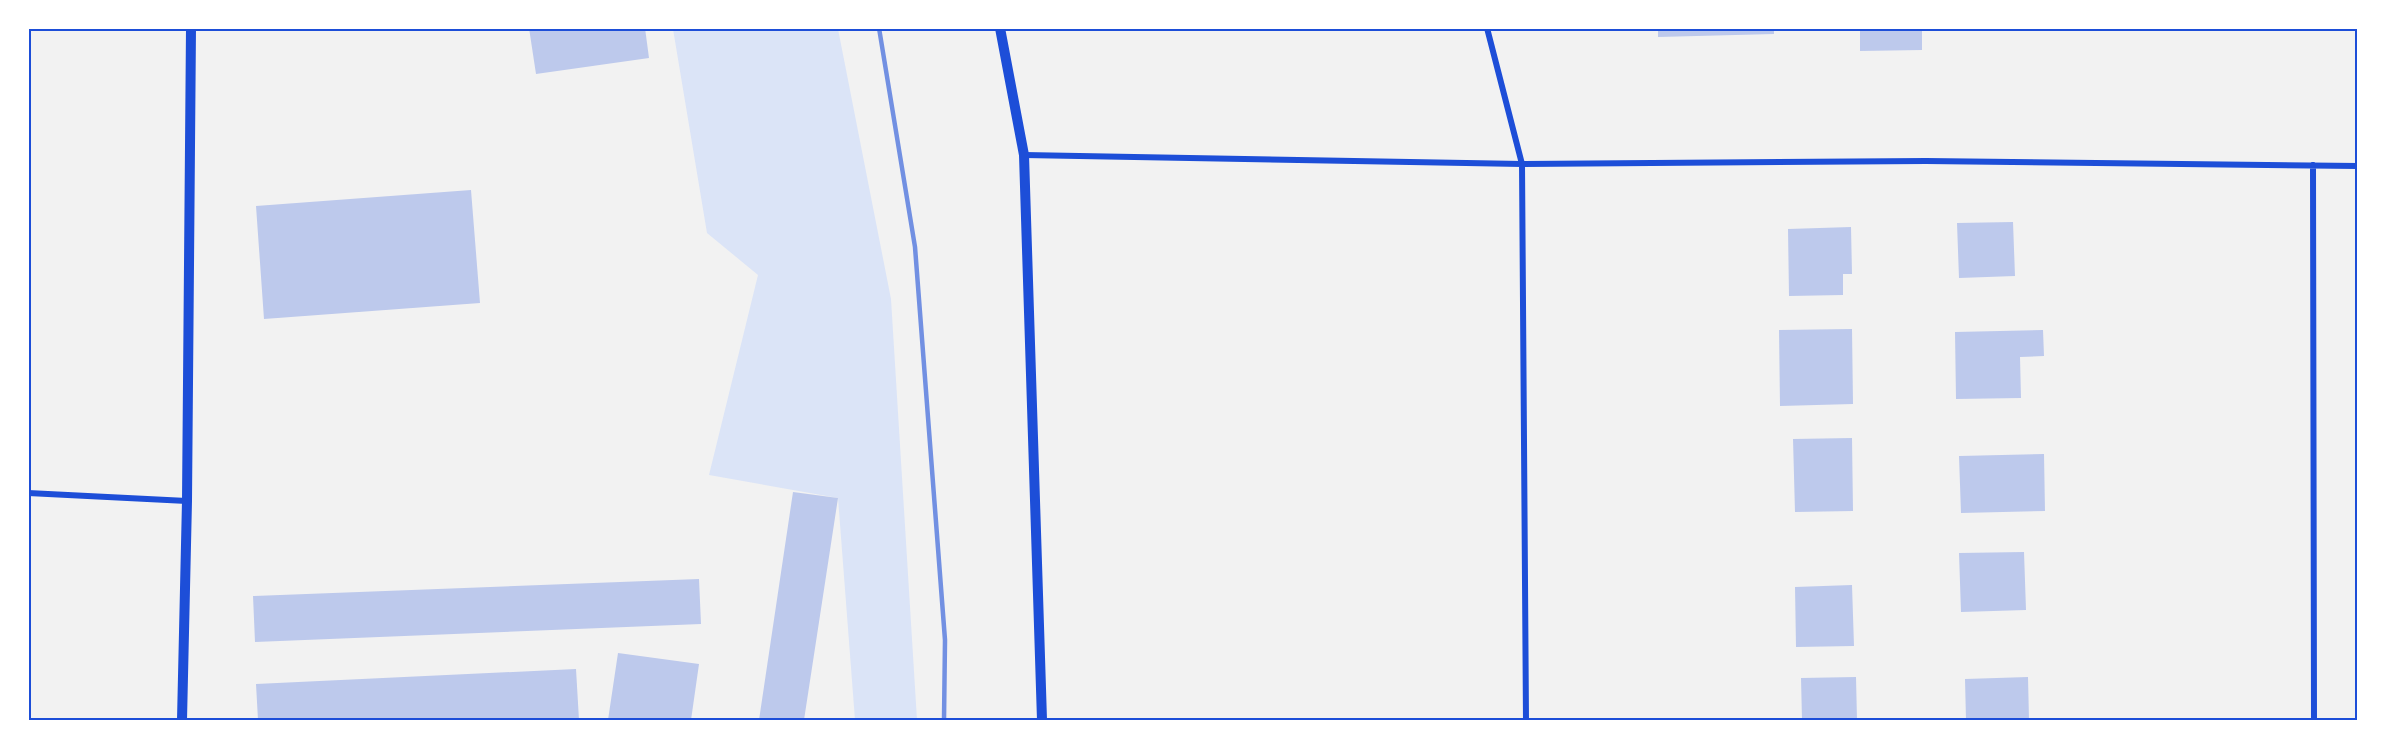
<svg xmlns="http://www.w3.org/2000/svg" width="2386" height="749" font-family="'Fira Sans Condensed',sans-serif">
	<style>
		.green { fill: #dbe4f7 }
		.building { fill: #bdc9ec }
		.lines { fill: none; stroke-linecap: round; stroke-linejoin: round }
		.minor { stroke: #1d4ed8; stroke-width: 6 }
		.tertiary { stroke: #1d4ed8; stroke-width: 10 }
		.rail { stroke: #7290e2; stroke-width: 4.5 }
		.neatline { fill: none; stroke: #1d4ed8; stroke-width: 2 }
	</style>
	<rect width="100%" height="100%" fill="#f2f2f2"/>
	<path class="green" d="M673,29H838L891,299L917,720H855L838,498L709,475L758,275L707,233Z"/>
	<path class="building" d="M529,28H645L649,58L536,74Z
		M1658,28H1774V34L1658,37Z
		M1860,28H1922V50L1860,51Z
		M471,190L480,303L264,319L256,206Z
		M2013,222L2015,276L1959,278L1957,223Z
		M1851,227L1852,274H1843V295L1789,296L1788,229Z
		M1852,329L1853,404L1780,406L1779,330Z
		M2043,330L2044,356L2020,357L2021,398L1956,399L1955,332Z
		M1852,438L1853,511L1795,512L1793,439Z
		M2044,454L2045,511L1961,513L1959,456Z
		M793,492L838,498L804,720H759Z
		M2024,552L2026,610L1961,612L1959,553Z
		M699,579L701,624L255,642L253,596Z
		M1852,585L1854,646L1796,647L1795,587Z
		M618,653L699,664L691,720H608Z
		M576,669L579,720H258L256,684Z
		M1856,677L1857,720H1802L1801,678Z
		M2028,677L2029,720H1966L1965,679Z"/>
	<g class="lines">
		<path class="minor" d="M1487,28L1522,164L1526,720
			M1024,155L1522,164L1926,161L2358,166
			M2313,165L2314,720
			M28,493L187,501"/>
		<path class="tertiary" d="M1000,28L1024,155L1042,720
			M182,720L187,501L191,28"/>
		<path class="rail" d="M879,28L915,247L945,640L944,720"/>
	</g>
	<rect width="2386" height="749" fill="none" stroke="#ffffff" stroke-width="60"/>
	<rect x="30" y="30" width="2326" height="689" class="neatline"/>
</svg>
